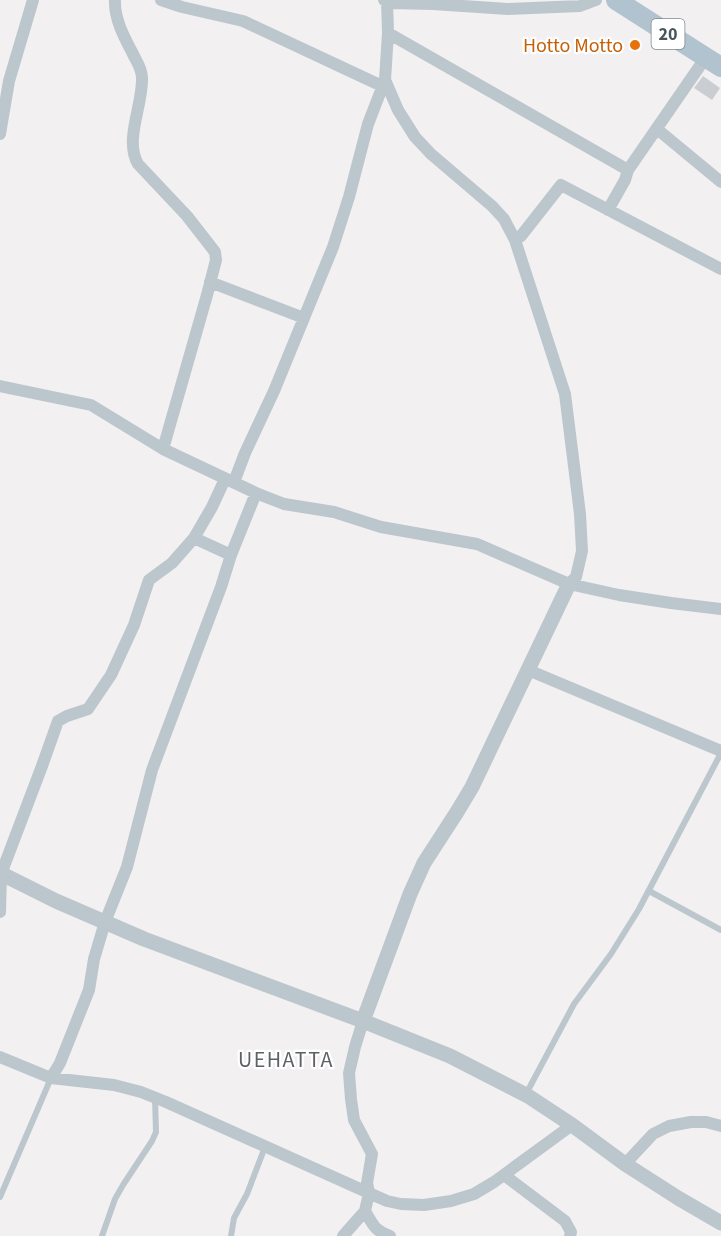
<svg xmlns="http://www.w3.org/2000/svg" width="721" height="1236" font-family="'Source Sans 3',sans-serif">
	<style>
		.building { fill: #caced3 }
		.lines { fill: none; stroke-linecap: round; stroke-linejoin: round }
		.service { stroke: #bcc7cd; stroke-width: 6 }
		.minor { stroke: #bcc7cd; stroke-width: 12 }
		.tertiary { stroke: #bcc7cd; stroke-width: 15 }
		.primary { stroke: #b0c3cf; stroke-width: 20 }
		.food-dot { fill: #e8710a; stroke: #fff; stroke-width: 2 }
		.labels { text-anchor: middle; stroke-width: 4.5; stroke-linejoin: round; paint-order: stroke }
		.shield { fill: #fff; stroke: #7f898e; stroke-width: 1.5 }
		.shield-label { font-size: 18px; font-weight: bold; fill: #48565e }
		.food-label { font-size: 20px; fill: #c56008; stroke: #fff; text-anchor: end }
		.quarter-label { font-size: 22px; letter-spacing: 1.5px; fill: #5d6265; stroke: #fff }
	</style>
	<rect width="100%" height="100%" fill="#f3f0f1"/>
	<path class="building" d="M703,76L720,88L712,100L694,88Z"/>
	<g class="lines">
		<path class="service" d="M649,891L721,930
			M526,1094L574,1004L611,954L639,909L721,753
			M0,1197L51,1078
			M102,1236L115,1199L123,1185L152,1141L156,1132L155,1098
			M231,1236L234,1218L247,1194L265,1147"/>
		<path class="minor" d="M115,0C114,18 124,37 132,52C136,61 142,68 142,78C143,105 124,140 138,164L187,216L215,252L216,260L207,295L163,449
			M161,0L182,7L243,21L382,86
			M384,0L388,3L433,4L508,9L580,6L596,0
			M388,33L628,170
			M385,80L398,110L415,137L431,154L492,206L504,219L515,240L565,394L580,514L582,551L576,577L569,584
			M657,129L721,182
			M0,134L9,81L33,0
			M608,210L625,180L628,170L706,57
			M515,240L521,236L561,185L721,269
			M210,282L304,318
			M0,386L91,405L163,449L256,493L284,504L334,512L381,527L477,544L569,584L619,595L671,603L721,609
			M234,482L245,453L274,391L333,247L349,197L368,124L385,80L388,33L387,0
			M194,538L231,555
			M528,670L721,751
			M0,912L1,874L42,766L58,721L67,716L88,709L111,675L134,625L149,580L172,563L194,538L212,507L225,479
			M0,1057L51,1078L114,1085L141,1092L166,1102L369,1193L387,1201L401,1204L424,1205L451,1201L474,1194L494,1182L572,1125
			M51,1078L60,1063L89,990L94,959L105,922L127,867L152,770L221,587L231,555L256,493
			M625,1164L653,1134L669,1126L691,1122H706L721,1126
			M504,1175L565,1221L571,1232L570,1236
			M365,1211C373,1225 375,1231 390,1236
			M343,1236L365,1211L369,1193L367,1183L372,1154L354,1120L351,1099L349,1073L355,1047L363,1021"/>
		<path class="tertiary" d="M0,873L56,901L144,939L363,1021L450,1056L528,1096L572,1125L625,1164L678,1198L721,1223
			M363,1021L410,894L424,863L457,812L472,787L569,584"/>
		<path class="primary" d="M616,0L721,67"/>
	</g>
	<circle class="food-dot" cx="635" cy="45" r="6"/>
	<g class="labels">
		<rect class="shield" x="651.5" y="19" width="33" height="30" rx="4.5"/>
		<g class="shield-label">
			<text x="668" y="40">20</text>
		</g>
		<g class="food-label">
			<text x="623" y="52">Hotto Motto</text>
		</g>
		<g class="quarter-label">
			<text x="286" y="1067">UEHATTA</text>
		</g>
	</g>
</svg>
